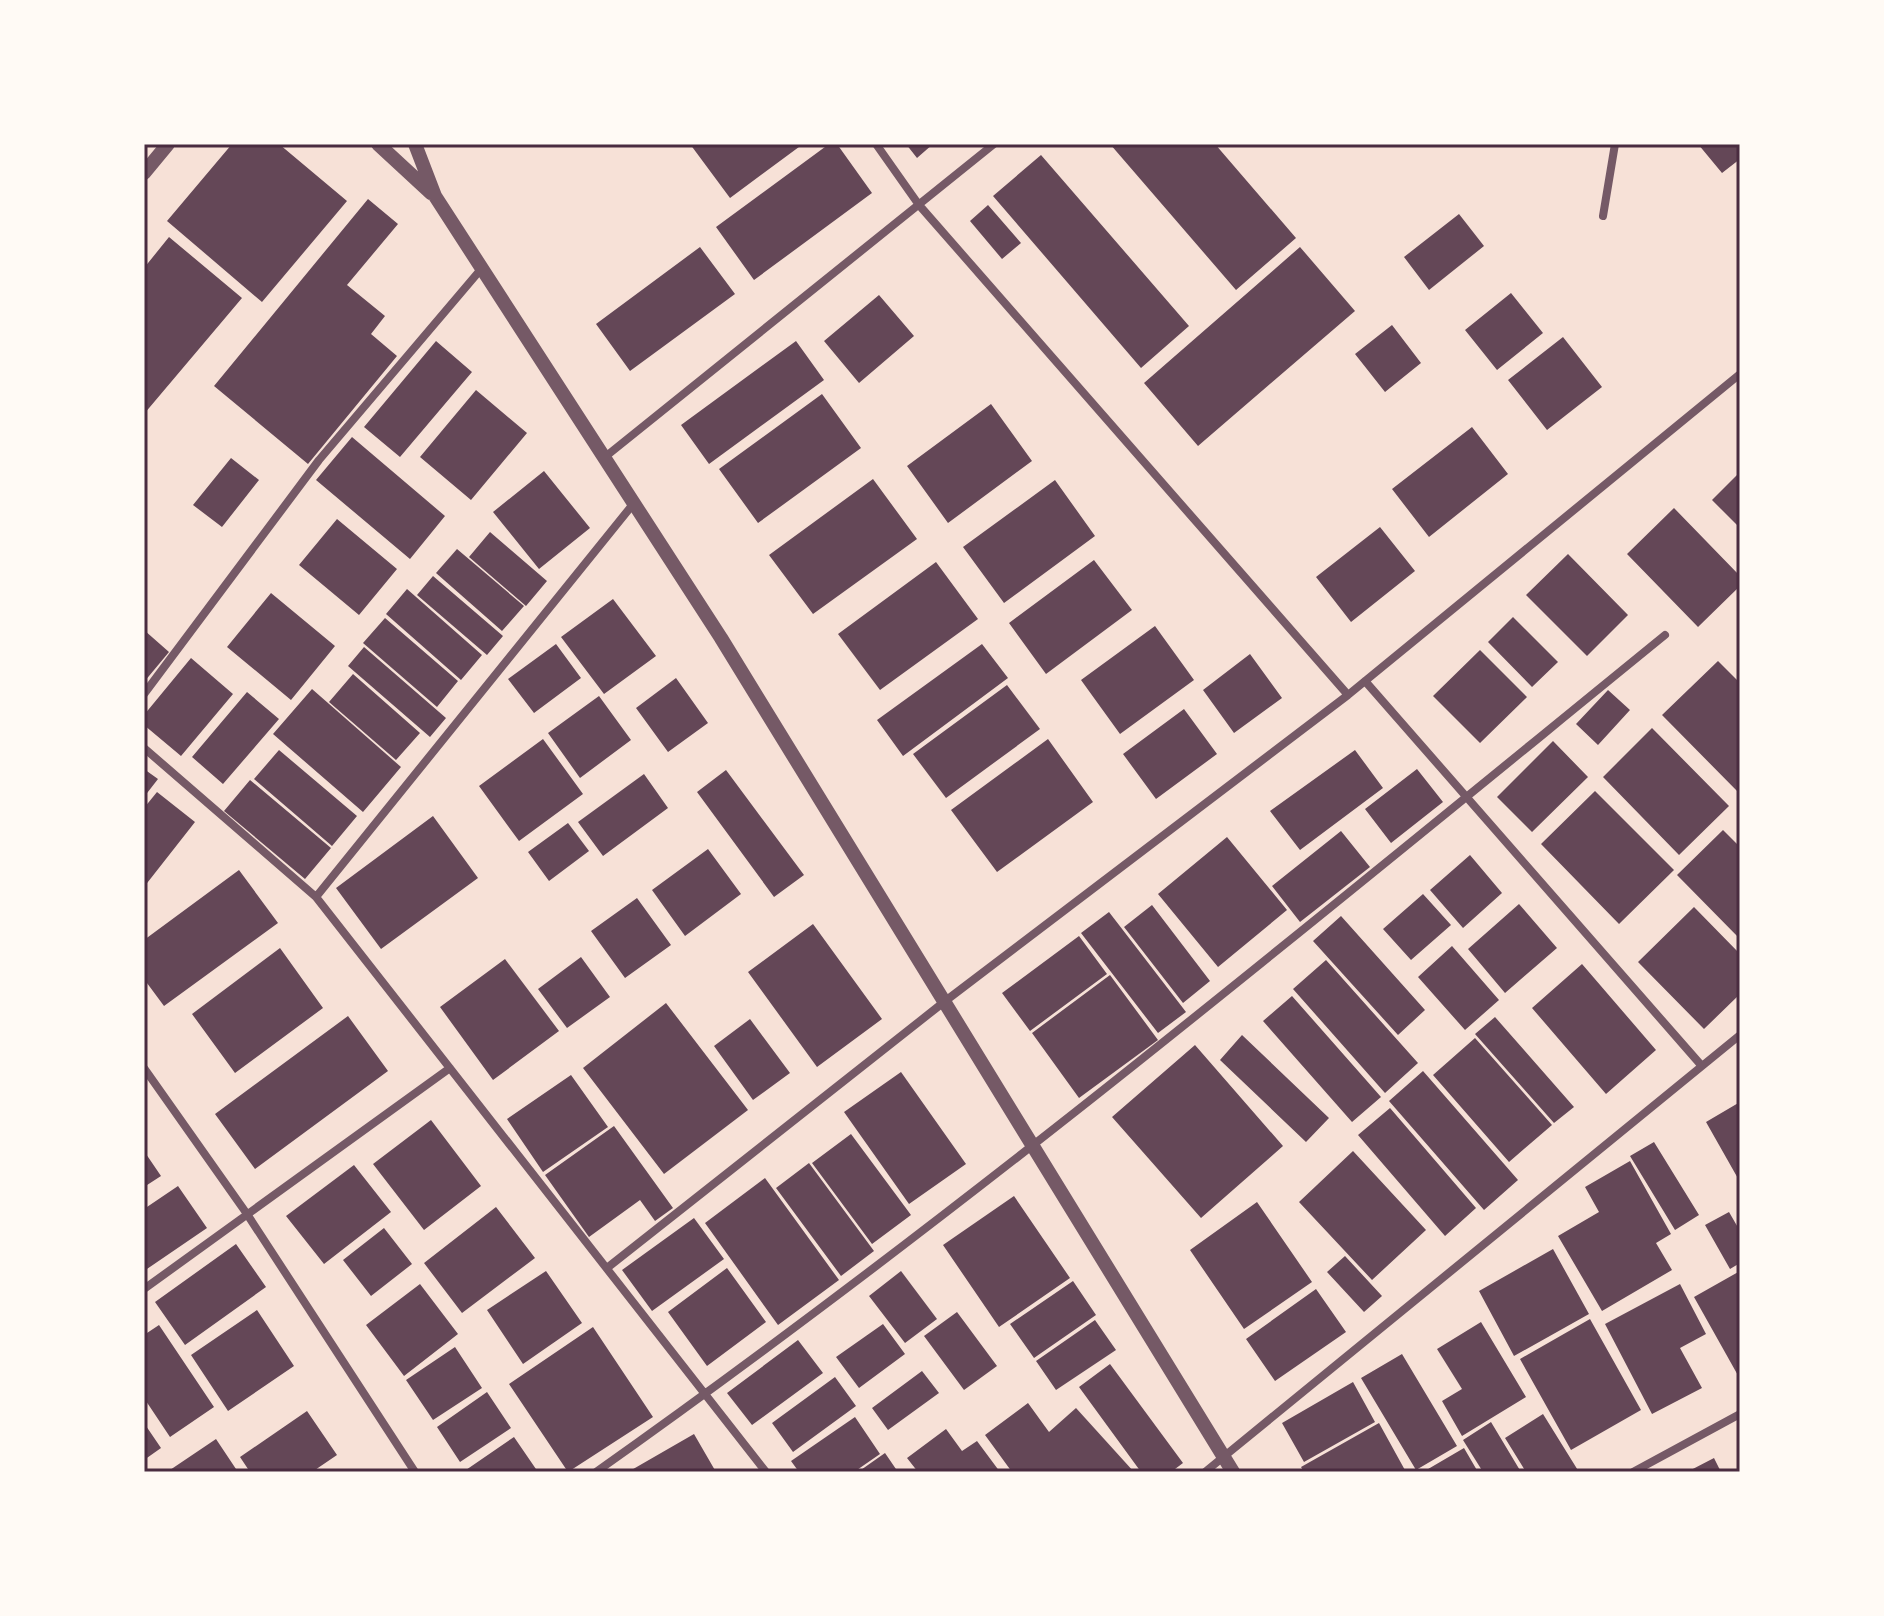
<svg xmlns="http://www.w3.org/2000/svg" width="1884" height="1616" font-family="Signika,sans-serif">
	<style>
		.building { fill: #644757 }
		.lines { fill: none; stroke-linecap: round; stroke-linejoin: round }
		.minor { stroke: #755966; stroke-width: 8 }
		.tertiary { stroke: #755966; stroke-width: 14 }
		.neatline { fill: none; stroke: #4a2c40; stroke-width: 3 }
	</style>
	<rect width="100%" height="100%" fill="#f7e1d7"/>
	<path class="building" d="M232,144H279L347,201L262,302L167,221Z
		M690,144H803L730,198Z
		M829,144H837L872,193L754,280L716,227Z
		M906,144H933L917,158Z
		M1110,144H1215L1296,238L1236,290Z
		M1698,144H1740V159L1722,173Z
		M1041,155L1189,326L1141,368L993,196Z
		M368,199L398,224L347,285L385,316L371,334L397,356L308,464L214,386Z
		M988,205L1021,243L1002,259L970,221Z
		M1459,214L1484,246L1429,290L1404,257Z
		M169,237L242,298L144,414V268Z
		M700,247L735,294L630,371L596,324Z
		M1300,247L1355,311L1198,446L1144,383Z
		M1511,293L1543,333L1497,370L1465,330Z
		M879,295L914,336L859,383L824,341Z
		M1392,325L1421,363L1385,392L1355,354Z
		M1563,337L1602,387L1547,430L1508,380Z
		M436,341L472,372L400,457L364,427Z
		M796,341L824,380L709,464L681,425Z
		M476,390L527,433L471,500L420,457Z
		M822,394L861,448L758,523L719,469Z
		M991,404L1032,461L948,523L907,466Z
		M1472,427L1508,474L1429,537L1392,489Z
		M352,437L445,516L410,559L316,480Z
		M231,458L259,480L222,527L193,505Z
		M544,471L590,528L539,569L493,512Z
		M1740,472V528L1712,500Z
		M873,479L917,539L813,614L769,555Z
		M1055,480L1095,536L1004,603L963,547Z
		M1674,508L1740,576V586L1698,627L1627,554Z
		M337,519L397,569L359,615L299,565Z
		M1380,527L1415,571L1351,622L1316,577Z
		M490,532L547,581L526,606L469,557Z
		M457,549L524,606L502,631L436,573Z
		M1568,554L1628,615L1587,656L1526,595Z
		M1094,560L1132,610L1046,674L1009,623Z
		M936,562L978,619L880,690L838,634Z
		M433,576L503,636L487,655L417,595Z
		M407,589L482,655L461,680L386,614Z
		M271,593L335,646L291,700L227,647Z
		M613,599L656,656L604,694L561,637Z
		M1513,617L1558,662L1532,687L1488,642Z
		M385,618L458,681L437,707L363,643Z
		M1155,626L1194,680L1120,734L1081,680Z
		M144,630L169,652L144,682Z
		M556,644L581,678L534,713L508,679Z
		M982,644L1008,678L903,756L877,720Z
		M364,647L446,718L430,737L348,666Z
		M1480,650L1527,697L1480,743L1433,696Z
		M1250,654L1282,698L1234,733L1203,690Z
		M191,658L233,694L181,756L144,725V715Z
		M1718,661L1740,683V794L1662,715Z
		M353,674L420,733L396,760L329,702Z
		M676,678L708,723L668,752L636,708Z
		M1007,685L1040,729L946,798L913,754Z
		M312,689L401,767L363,812L273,734Z
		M1608,690L1630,710L1598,745L1576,724Z
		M247,692L279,719L223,784L192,757Z
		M599,696L631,740L580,778L548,733Z
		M1184,709L1217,754L1156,799L1123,754Z
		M1652,728L1729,806L1679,855L1603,777Z
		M543,739L583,794L519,841L479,786Z
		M1048,739L1093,802L997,872L951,810Z
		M1553,741L1588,777L1532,832L1497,797Z
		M279,750L357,816L332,846L254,779Z
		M1355,750L1383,788L1300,850L1270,811Z
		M144,769L158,779L144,797Z
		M1417,769L1443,802L1391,843L1365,809Z
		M726,770L804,875L774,897L697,792Z
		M644,774L668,808L603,856L578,822Z
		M250,780L331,848L305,879L224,811Z
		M1595,791L1674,870L1619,924L1541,844Z
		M157,792L195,822L144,887V808Z
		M433,816L478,878L381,949L336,888Z
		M568,823L589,851L549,881L528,852Z
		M1723,830L1740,847V939L1677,875Z
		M1341,831L1370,867L1300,922L1272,886Z
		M1227,837L1287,910L1218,967L1158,894Z
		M708,849L741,894L685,936L652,890Z
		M1470,855L1502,893L1463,928L1430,890Z
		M239,870L278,923L164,1006L144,979V940Z
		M1423,894L1451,925L1411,960L1383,929Z
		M637,898L671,945L625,978L591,931Z
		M1519,904L1557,948L1505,993L1468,949Z
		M1152,905L1210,981L1183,1003L1124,927Z
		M1694,907L1740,954V994L1704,1029L1638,962Z
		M1109,912L1186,1012L1158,1033L1081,933Z
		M1341,916L1425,1010L1398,1035L1313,941Z
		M813,924L882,1019L817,1067L748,972Z
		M1079,936L1107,974L1030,1031L1002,993Z
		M1452,946L1499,1000L1465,1030L1418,977Z
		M280,948L323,1008L235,1073L192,1014Z
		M581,957L610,997L567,1028L538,989Z
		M505,959L559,1031L493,1080L440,1007Z
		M1326,960L1418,1063L1385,1093L1293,989Z
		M1582,964L1656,1050L1606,1094L1532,1008Z
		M1110,975L1158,1040L1079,1098L1032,1033Z
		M1292,996L1381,1097L1352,1122L1263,1021Z
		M666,1003L748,1110L664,1174L583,1068Z
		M348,1016L388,1071L255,1169L215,1114Z
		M1495,1017L1574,1107L1554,1123L1475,1034Z
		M750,1019L790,1073L753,1100L714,1046Z
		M1242,1035L1329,1118L1306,1142L1220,1060Z
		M1475,1038L1552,1125L1509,1162L1433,1075Z
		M1195,1045L1283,1146L1201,1218L1112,1117Z
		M1423,1071L1518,1180L1484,1210L1389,1101Z
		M901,1072L966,1164L909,1204L844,1112Z
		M571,1075L608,1127L543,1172L507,1119Z
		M1740,1102V1182L1706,1122Z
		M1390,1108L1476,1208L1445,1236L1358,1135Z
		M431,1120L481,1186L424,1230L373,1164Z
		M614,1126L673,1208L655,1221L640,1200L589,1237L545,1175Z
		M851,1134L911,1215L872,1244L812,1163Z
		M1654,1142L1699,1215L1675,1230L1630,1156Z
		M144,1151L161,1176L144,1187Z
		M1353,1151L1426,1230L1372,1280L1299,1202Z
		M1630,1161L1671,1234L1656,1243L1672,1270L1602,1311L1558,1236L1599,1212L1585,1187Z
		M809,1163L874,1251L841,1276L776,1188Z
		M354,1165L391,1212L324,1264L286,1216Z
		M765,1178L839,1280L778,1325L705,1223Z
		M178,1186L207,1228L144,1271V1209Z
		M1014,1196L1070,1278L999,1327L943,1245Z
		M1257,1202L1312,1282L1244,1329L1190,1250Z
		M496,1207L535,1258L462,1313L424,1263Z
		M1729,1212L1740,1231V1263L1730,1269L1705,1225Z
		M694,1218L724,1259L652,1311L622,1270Z
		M384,1228L412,1264L371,1296L343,1260Z
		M236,1244L266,1287L185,1345L155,1302Z
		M1553,1249L1589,1314L1514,1356L1479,1291Z
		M1345,1256L1382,1296L1364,1312L1327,1272Z
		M727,1268L766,1322L707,1366L668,1312Z
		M546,1271L582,1323L523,1364L487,1310Z
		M901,1271L937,1319L905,1343L869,1296Z
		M1740,1271V1379L1694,1297Z
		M1073,1281L1096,1315L1034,1358L1010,1324Z
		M420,1284L458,1334L404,1376L366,1325Z
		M1680,1284L1706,1334L1680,1348L1702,1388L1652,1414L1605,1324Z
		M1316,1289L1346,1332L1275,1381L1246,1339Z
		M257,1310L294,1366L228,1411L191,1355Z
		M957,1312L997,1366L964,1390L924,1336Z
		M1590,1319L1641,1410L1571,1450L1520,1359Z
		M1095,1320L1116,1350L1056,1390L1036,1361Z
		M1481,1322L1526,1397L1462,1436L1442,1401L1462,1389L1437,1349Z
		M883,1324L905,1354L859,1388L836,1357Z
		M159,1325L214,1407L170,1437L144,1398V1335Z
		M593,1327L653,1417L568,1472L509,1384Z
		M798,1340L823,1373L752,1425L727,1393Z
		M455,1347L482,1388L433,1420L406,1380Z
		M1402,1354L1457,1446L1416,1470L1361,1378Z
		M1110,1364L1183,1463L1171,1472H1141L1079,1387Z
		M922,1371L939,1393L888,1430L872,1408Z
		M835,1377L856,1406L793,1452L772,1423Z
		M1353,1382L1375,1422L1304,1462L1282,1423Z
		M487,1392L511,1428L460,1462L437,1427Z
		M1028,1403L1049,1432L1076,1408L1134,1472H1012L985,1435Z
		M307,1411L337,1455L312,1472H250L240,1457Z
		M1543,1414L1579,1472H1526L1505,1438Z
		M855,1417L880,1454L854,1472H799L791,1461Z
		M1491,1422L1521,1472H1483L1463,1440Z
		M144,1423L161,1448L144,1460Z
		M1379,1423L1406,1472H1304L1301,1467Z
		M946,1429L962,1451L977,1441L1000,1472H918L907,1458Z
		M694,1434L716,1472H628Z
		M514,1437L538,1472H463Z
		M216,1439L238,1472H167Z
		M1464,1448L1478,1472H1423Z
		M885,1453L898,1472H858Z
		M1714,1458L1721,1472H1687Z"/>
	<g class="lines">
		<path class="minor" d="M876,144L919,205L1348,695
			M1603,216L1615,144
			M605,457L994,144
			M1365,681L1701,1065
			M144,694L319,460L482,268
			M144,748L316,897L766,1472
			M316,897L634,503
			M144,1068L247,1214L415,1472
			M607,1268L944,1002L1348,695L1740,374
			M144,1289L450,1068
			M596,1472C965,1211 1315,920 1665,635
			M1205,1472L1740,1035
			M1633,1472L1740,1414"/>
		<path class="tertiary" d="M378,144L431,193
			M415,144L435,196L721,638L1233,1472
			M144,173L168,144"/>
	</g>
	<rect width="1884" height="1616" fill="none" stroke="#fffaf5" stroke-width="292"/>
	<rect x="146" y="146" width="1592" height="1324" class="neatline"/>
</svg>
